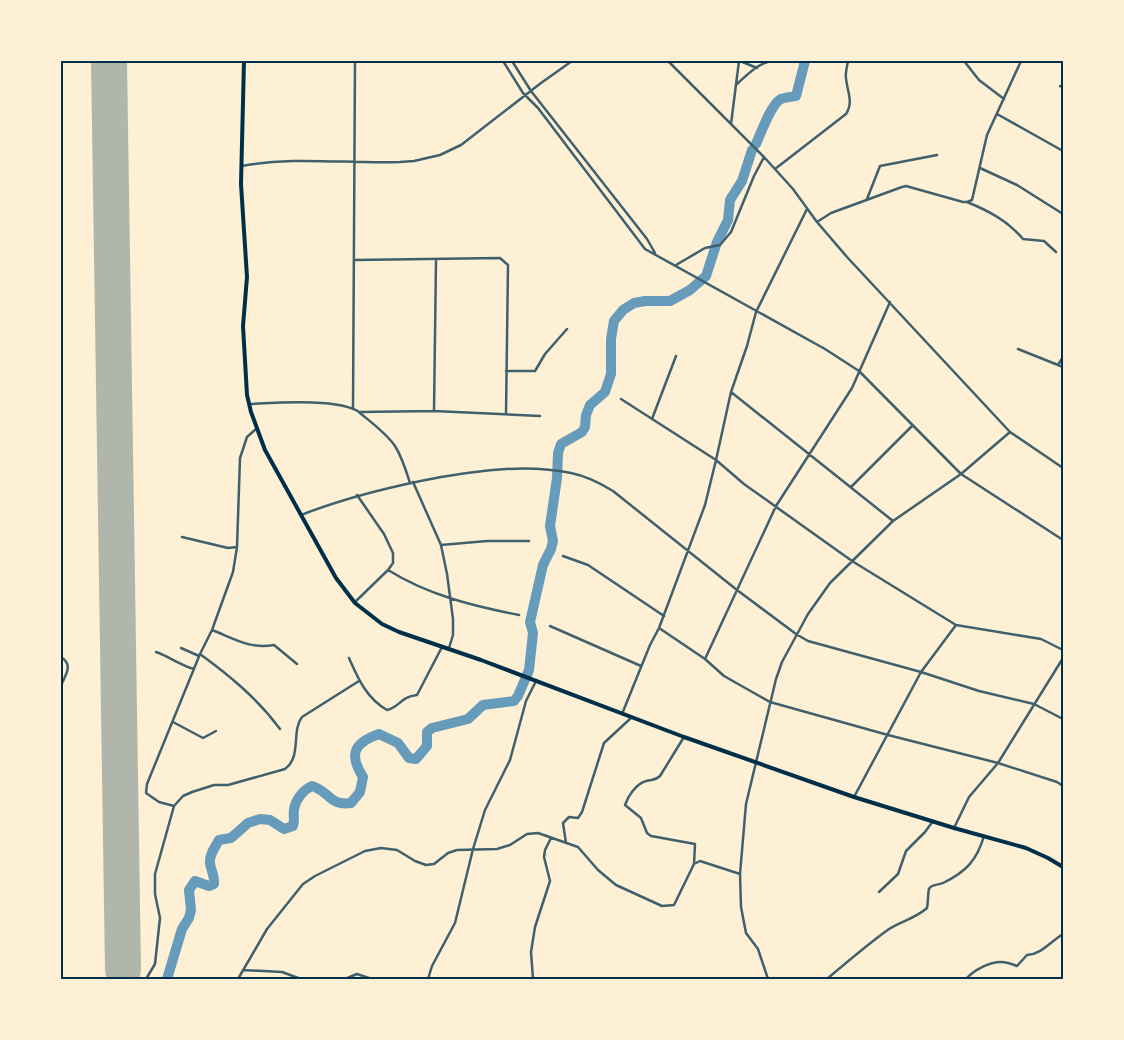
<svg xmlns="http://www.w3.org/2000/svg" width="1124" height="1040" font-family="'PT Sans',sans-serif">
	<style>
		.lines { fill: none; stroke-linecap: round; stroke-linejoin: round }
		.river { stroke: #669bbc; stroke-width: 10 }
		.runway { stroke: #b1b6ab; stroke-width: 36 }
		.minor { stroke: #3f606c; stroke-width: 2.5 }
		.trunk { stroke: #003049; stroke-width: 4 }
		.neatline { fill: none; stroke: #003049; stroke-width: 2 }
	</style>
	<rect width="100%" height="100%" fill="#fdf0d5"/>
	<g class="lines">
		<path class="river" d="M756,144C761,133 771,104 781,99C785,97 792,97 796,96L805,61
			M167,979L182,929L189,918L191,910L189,890L195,881L209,886L214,884C215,876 211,871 210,863C209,855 215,847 219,840L231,838L248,823L260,819L270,820L284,829L293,826C295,820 293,815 294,809C296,799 303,790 312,786C331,792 329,806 351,803L360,792L363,777C349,755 353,743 379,734L398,743L409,758L416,759L427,746V732L432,728L468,719L483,705L514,701L518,696L529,670L533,633L530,622L543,565L551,549L553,541L550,526L557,478L558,453L561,444L582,432L585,427L586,415L590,405L605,392L611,374V339L614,321L623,310L634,303L645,301H670L690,290L706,276L717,242L728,220L730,200L742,181L752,150"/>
		<path class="runway" d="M109,61L123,970"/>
		<path class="minor" d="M503,61L523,93L538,108L645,249L825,349L859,371L961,474L1063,540
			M512,61L531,91L647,239L655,253
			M668,61L764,157L793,189L817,222L847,257L1010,432L1063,468
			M740,61L757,68
			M777,61H780
			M964,61L979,80L1004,99
			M737,84C747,75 759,62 773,61
			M1060,86L1063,87
			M997,114L1063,151
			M731,124L739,61
			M242,166C294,156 347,164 400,162L414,161L440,155L461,145L541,83L572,61
			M980,168L1017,185L1063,214
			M775,169L846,114C854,102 847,91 846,78C845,73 847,67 848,61
			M867,199L880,166L937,155
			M967,202C989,211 1008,221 1023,239L1044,241L1056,252
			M817,222L831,213L902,187L906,186L963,202H967L972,200L987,135L1021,61
			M354,260L500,258L508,265L506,414
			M676,265L705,248L720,245L731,232L754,176L764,157
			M1018,349L1063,367
			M1058,365L1063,357
			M506,371H535L545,354L567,329
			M731,392L893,521
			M621,399L716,460L744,484L852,561L956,625L1041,639L1063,650
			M249,404C274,403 339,398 359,412L434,411L540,416
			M353,408L355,61
			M434,411L436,260
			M360,413C372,423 386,433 395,446C402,457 406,470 410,483
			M652,419L676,356
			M413,482L441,545L447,574L453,619V635L449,648
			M851,487L912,426
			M301,515C347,497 393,486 441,477C484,470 528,464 571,473C586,476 600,483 613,491L737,590L796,634L808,641L921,672L979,691L1034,704L1063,719
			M441,545L487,541H529
			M237,547L240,458L247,437L256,429
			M563,556L588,565L664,616
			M388,570C428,595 473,606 519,615
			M355,602L388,570L393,563V553L384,534L357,495
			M550,626L641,666
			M659,628L705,659L724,676L770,702L888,735L998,763L1057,782L1063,786
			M212,630C235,639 249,649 274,645L297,664
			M181,648L199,656
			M156,652C170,657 180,665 194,669
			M200,654C230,676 258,699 280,729
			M61,657C74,665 65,675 61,686
			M349,658C358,678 366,698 387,710C400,707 400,697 417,695L442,647
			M705,659L776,506L852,388L890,302
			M622,714L650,645L659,628L705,505L716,460L731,392L747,346L756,312L807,209
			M173,722L203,738L216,731
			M684,737L660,776C655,781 652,779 646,781C636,784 628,796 625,805L641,818L647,833L651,836L695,844L694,864
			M854,797L921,672L956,625
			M174,806L159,802L146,793L147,784L200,654L212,630L233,572L237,547L228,548L182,537
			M954,828L969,797L998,763L1063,658
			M566,843L563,823L569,817L578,818L582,812L604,743L631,718
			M879,892L898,874L906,851L925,832L933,821
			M243,970L282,972L301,979
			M146,979L155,964L160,918L155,894V874L174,806L183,796L192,792L214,785H228L285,769C302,757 291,731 302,717L359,681
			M238,979L267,929L303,884L315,876L365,851L381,848L397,850L415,861L426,865L434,864L448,853L457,850L497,849L510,845L527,834L538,833L578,847L598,870L616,885L662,906L674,905L694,864L700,861L740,874
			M345,979L357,974L372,979
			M404,979H405
			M428,979L432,966L455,923L473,849L485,810L510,760L526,701L536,681
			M533,979L531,952L535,927L550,881L544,857L545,850L551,838
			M768,979L758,949L746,933L741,907L740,874L746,804L776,679L782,662L808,614L830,583L893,521L961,474L1010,432
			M827,979C847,962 868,944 889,929C902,921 916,918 927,908C928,904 928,892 929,889C931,884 939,885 943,883C966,872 977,860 984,836
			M966,979C974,970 989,962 1001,962C1007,962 1012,964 1017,966L1027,955C1042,954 1050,942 1063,934"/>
		<path class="trunk" d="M244,61L241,184L247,277L243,326L247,395L251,412L265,450L336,578L355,603L382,624L399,632L481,660L684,737L854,797L954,828L1026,848L1048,858L1063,867"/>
	</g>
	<rect width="1124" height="1040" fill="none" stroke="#fdf0d5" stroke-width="125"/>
	<rect x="62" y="62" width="1000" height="916" class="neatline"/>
</svg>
